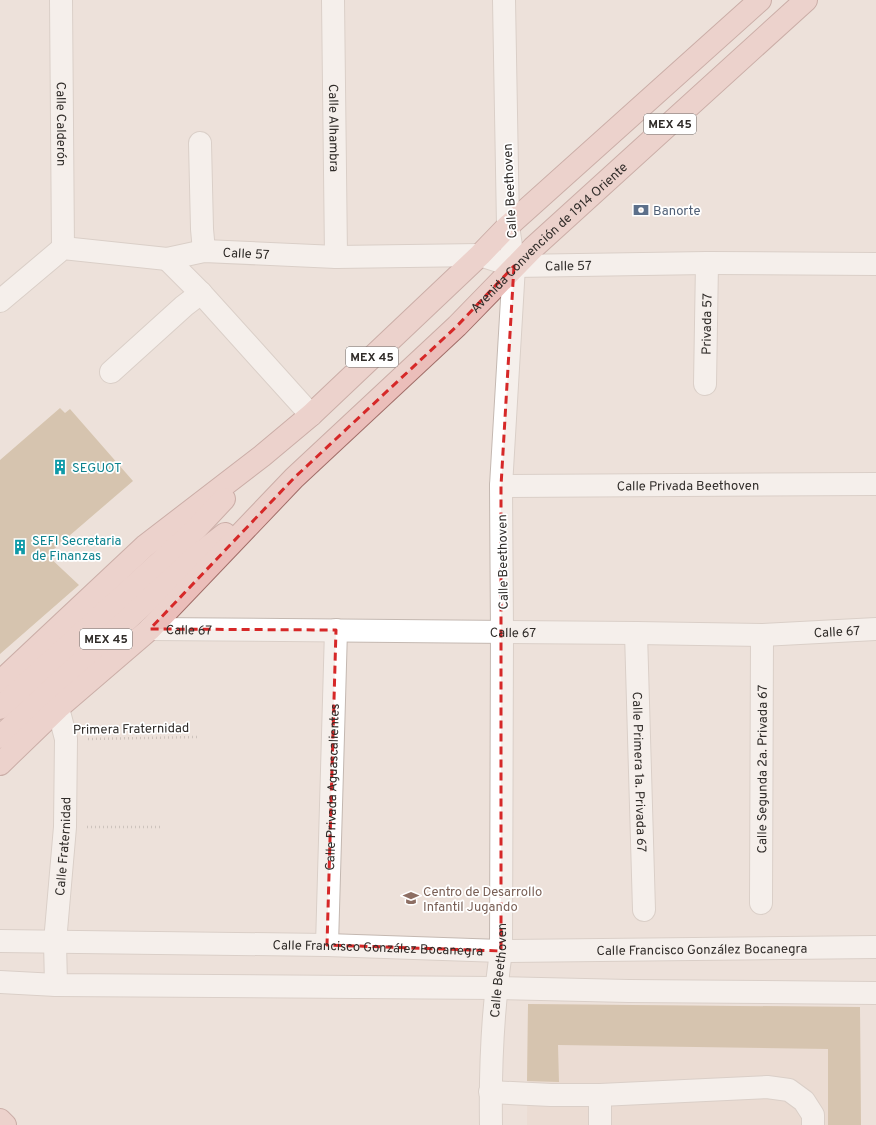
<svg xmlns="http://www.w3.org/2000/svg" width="876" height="1125" font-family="Overpass,sans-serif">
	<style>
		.built { fill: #e8d5ca }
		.building { fill: #bba17a }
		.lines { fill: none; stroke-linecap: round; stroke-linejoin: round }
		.minor-casing { stroke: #c4b8b1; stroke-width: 24 }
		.major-casing { stroke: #a16e69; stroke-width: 24 }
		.path { stroke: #a69d97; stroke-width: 2.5; stroke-dasharray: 1 3; stroke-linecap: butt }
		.minor { stroke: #fff; stroke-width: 22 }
		.major { stroke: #ebbeba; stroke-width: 22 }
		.marked { fill: none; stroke: #d62828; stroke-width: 3; stroke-dasharray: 8 5; stroke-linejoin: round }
		.labels { text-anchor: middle; stroke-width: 3.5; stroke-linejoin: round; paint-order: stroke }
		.shield { fill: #fff; stroke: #6e6b69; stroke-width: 1 }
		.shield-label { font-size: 12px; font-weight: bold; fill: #302c29 }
		.street-label { font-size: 13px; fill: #302c29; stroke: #fff }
		.service-label { font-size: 13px; fill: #4e5e75; stroke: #fff; text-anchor: start }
		.culture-label { font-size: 13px; fill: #0d838f; stroke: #fff; text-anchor: start }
		.education-label { font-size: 13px; fill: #785e54; stroke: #fff; text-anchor: start }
	</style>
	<rect width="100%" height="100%" fill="#ede1da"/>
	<path class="built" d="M528,1004L860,1007L861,1125H527Z"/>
	<path class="building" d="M60,408L65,413L70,409L133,481L47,555L79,585L0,654V460Z
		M528,1004L860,1007L861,1125H828V1049L558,1045L559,1082L527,1081Z"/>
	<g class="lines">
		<defs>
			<g id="minor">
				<path id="s1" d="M61,0L63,248"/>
				<path id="s2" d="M333,0L336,257"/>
				<path d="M200,143L202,229L204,251"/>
				<path d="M167,259L201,293L311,415"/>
				<path id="s3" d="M0,301L63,248L167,259L204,251L336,257L480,255L514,266L707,263L876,264"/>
				<path d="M111,372L184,306L201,293"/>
				<path id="s4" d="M705,384L707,263"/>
				<path id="s5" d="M501,486L876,484"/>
				<path id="s6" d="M150,629L636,633L762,635L876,629"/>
				<path id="s7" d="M636,633L644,910"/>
				<path id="s8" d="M761,903L762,635"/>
				<path id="s9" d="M0,941L327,945L501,951L876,947"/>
				<path id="s10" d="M327,945L336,630"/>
				<path d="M0,982L56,985L495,988L629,991L876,993"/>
				<path id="s11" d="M56,985L55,942L65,827L66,739L58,708"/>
				<path d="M490,1092L551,1095H600L767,1087L789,1090L804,1101L813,1115V1125"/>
				<path d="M600,1095V1125"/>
				<path id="s12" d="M491,1125C490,1067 493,1008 501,951L502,632L501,486L514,266L508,226L504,0"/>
			</g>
			<g id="major">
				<path d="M0,682L145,546L262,456L311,415L480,255L508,226L760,0"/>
				<path d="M0,708L195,530L224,499"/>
				<path d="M0,737L193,559L225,534"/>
				<path id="s13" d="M0,764L58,708L150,629L294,478L457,326L533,248L806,0"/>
				<path d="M0,1120L5,1125"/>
			</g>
		</defs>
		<use href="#minor" class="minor-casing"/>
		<use href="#major" class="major-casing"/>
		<path class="path" d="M88,739L197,737
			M87,827H163"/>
		<use href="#minor" class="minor"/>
		<use href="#major" class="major"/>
	</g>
	<path d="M0 0H876V1125H0ZM514,266L501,486V951L327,945L336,630L150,629L294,478L457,326Z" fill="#ede1da" fill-opacity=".55" fill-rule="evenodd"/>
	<path class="marked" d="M514,266L501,486V951L327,945L336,630L150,629L294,478L457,326Z"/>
	<defs>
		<symbol id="bank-bare" viewBox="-9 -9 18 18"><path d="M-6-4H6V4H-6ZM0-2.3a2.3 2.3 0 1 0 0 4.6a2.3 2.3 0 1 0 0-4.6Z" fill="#5c6f8a" stroke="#fff" stroke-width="2.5" paint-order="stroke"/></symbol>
		<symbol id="building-bare" viewBox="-9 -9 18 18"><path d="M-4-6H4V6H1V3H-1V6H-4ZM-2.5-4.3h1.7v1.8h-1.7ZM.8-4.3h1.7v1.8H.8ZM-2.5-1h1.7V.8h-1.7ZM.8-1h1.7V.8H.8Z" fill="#0f9aa8" stroke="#fff" stroke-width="2.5" paint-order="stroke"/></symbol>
		<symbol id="school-bare" viewBox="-9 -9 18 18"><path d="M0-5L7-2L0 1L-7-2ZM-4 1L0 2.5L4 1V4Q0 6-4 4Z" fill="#8d6e63" stroke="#fff" stroke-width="2.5" paint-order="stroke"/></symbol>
	</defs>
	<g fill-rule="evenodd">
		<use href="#bank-bare" x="630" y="199" width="22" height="22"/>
		<use href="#building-bare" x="49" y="456" width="22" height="22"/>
		<use href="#building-bare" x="9" y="536" width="22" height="22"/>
		<use href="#school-bare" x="400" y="887" width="22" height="22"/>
	</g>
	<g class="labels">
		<g class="shield">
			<rect x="644" y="114" width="52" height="20" rx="3"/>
			<rect x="346" y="347" width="52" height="20" rx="3"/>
			<rect x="80" y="629" width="52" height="20" rx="3"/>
		</g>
		<g class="shield-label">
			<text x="670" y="128">MEX 45</text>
			<text x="372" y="361">MEX 45</text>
			<text x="106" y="643">MEX 45</text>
		</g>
		<g class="street-label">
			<text dy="5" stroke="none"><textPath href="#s1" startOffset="124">Calle Calderón</textPath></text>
			<text dy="5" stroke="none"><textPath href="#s2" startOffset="128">Calle Alhambra</textPath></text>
			<text transform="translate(509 191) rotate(-93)" y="5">Calle Beethoven</text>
			<text dy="5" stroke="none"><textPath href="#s13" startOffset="761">Avenida Convención de 1914 Oriente</textPath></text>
			<text dy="5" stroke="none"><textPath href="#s3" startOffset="267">Calle 57</textPath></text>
			<text dy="5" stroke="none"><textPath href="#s3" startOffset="591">Calle 57</textPath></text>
			<text dy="5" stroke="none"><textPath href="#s4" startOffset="60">Privada 57</textPath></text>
			<text dy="5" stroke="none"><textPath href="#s5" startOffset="187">Calle Privada Beethoven</textPath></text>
			<text transform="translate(502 562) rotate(-91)" y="5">Calle Beethoven</text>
			<text dy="5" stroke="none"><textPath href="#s6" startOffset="39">Calle 67</textPath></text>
			<text dy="5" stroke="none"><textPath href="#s6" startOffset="687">Calle 67</textPath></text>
			<text dy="5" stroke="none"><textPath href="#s6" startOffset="363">Calle 67</textPath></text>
			<text transform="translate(131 728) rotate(-1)" y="5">Primera Fraternidad</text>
			<text dy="5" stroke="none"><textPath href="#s8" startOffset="134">Calle Segunda 2a. Privada 67</textPath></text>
			<text dy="5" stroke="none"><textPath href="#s7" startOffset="139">Calle Primera 1a. Privada 67</textPath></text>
			<text dy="5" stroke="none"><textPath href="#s10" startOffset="158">Calle Privada Aguascalientes</textPath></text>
			<text dy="5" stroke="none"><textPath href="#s11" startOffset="139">Calle Fraternidad</textPath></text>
			<text dy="5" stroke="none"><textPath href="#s9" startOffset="378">Calle Francisco González Bocanegra</textPath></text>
			<text dy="5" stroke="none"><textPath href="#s9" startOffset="702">Calle Francisco González Bocanegra</textPath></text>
			<text dy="5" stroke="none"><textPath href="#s12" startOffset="155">Calle Beethoven</textPath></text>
		</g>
		<g class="service-label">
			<text x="653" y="215">Banorte</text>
		</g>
		<g class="culture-label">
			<text x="72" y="472">SEGUOT</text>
			<text x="32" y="545">SEFI Secretaria<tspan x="32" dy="15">de Finanzas</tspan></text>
		</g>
		<g class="education-label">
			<text x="423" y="896">Centro de Desarrollo<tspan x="423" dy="15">Infantil Jugando</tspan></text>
		</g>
	</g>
</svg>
